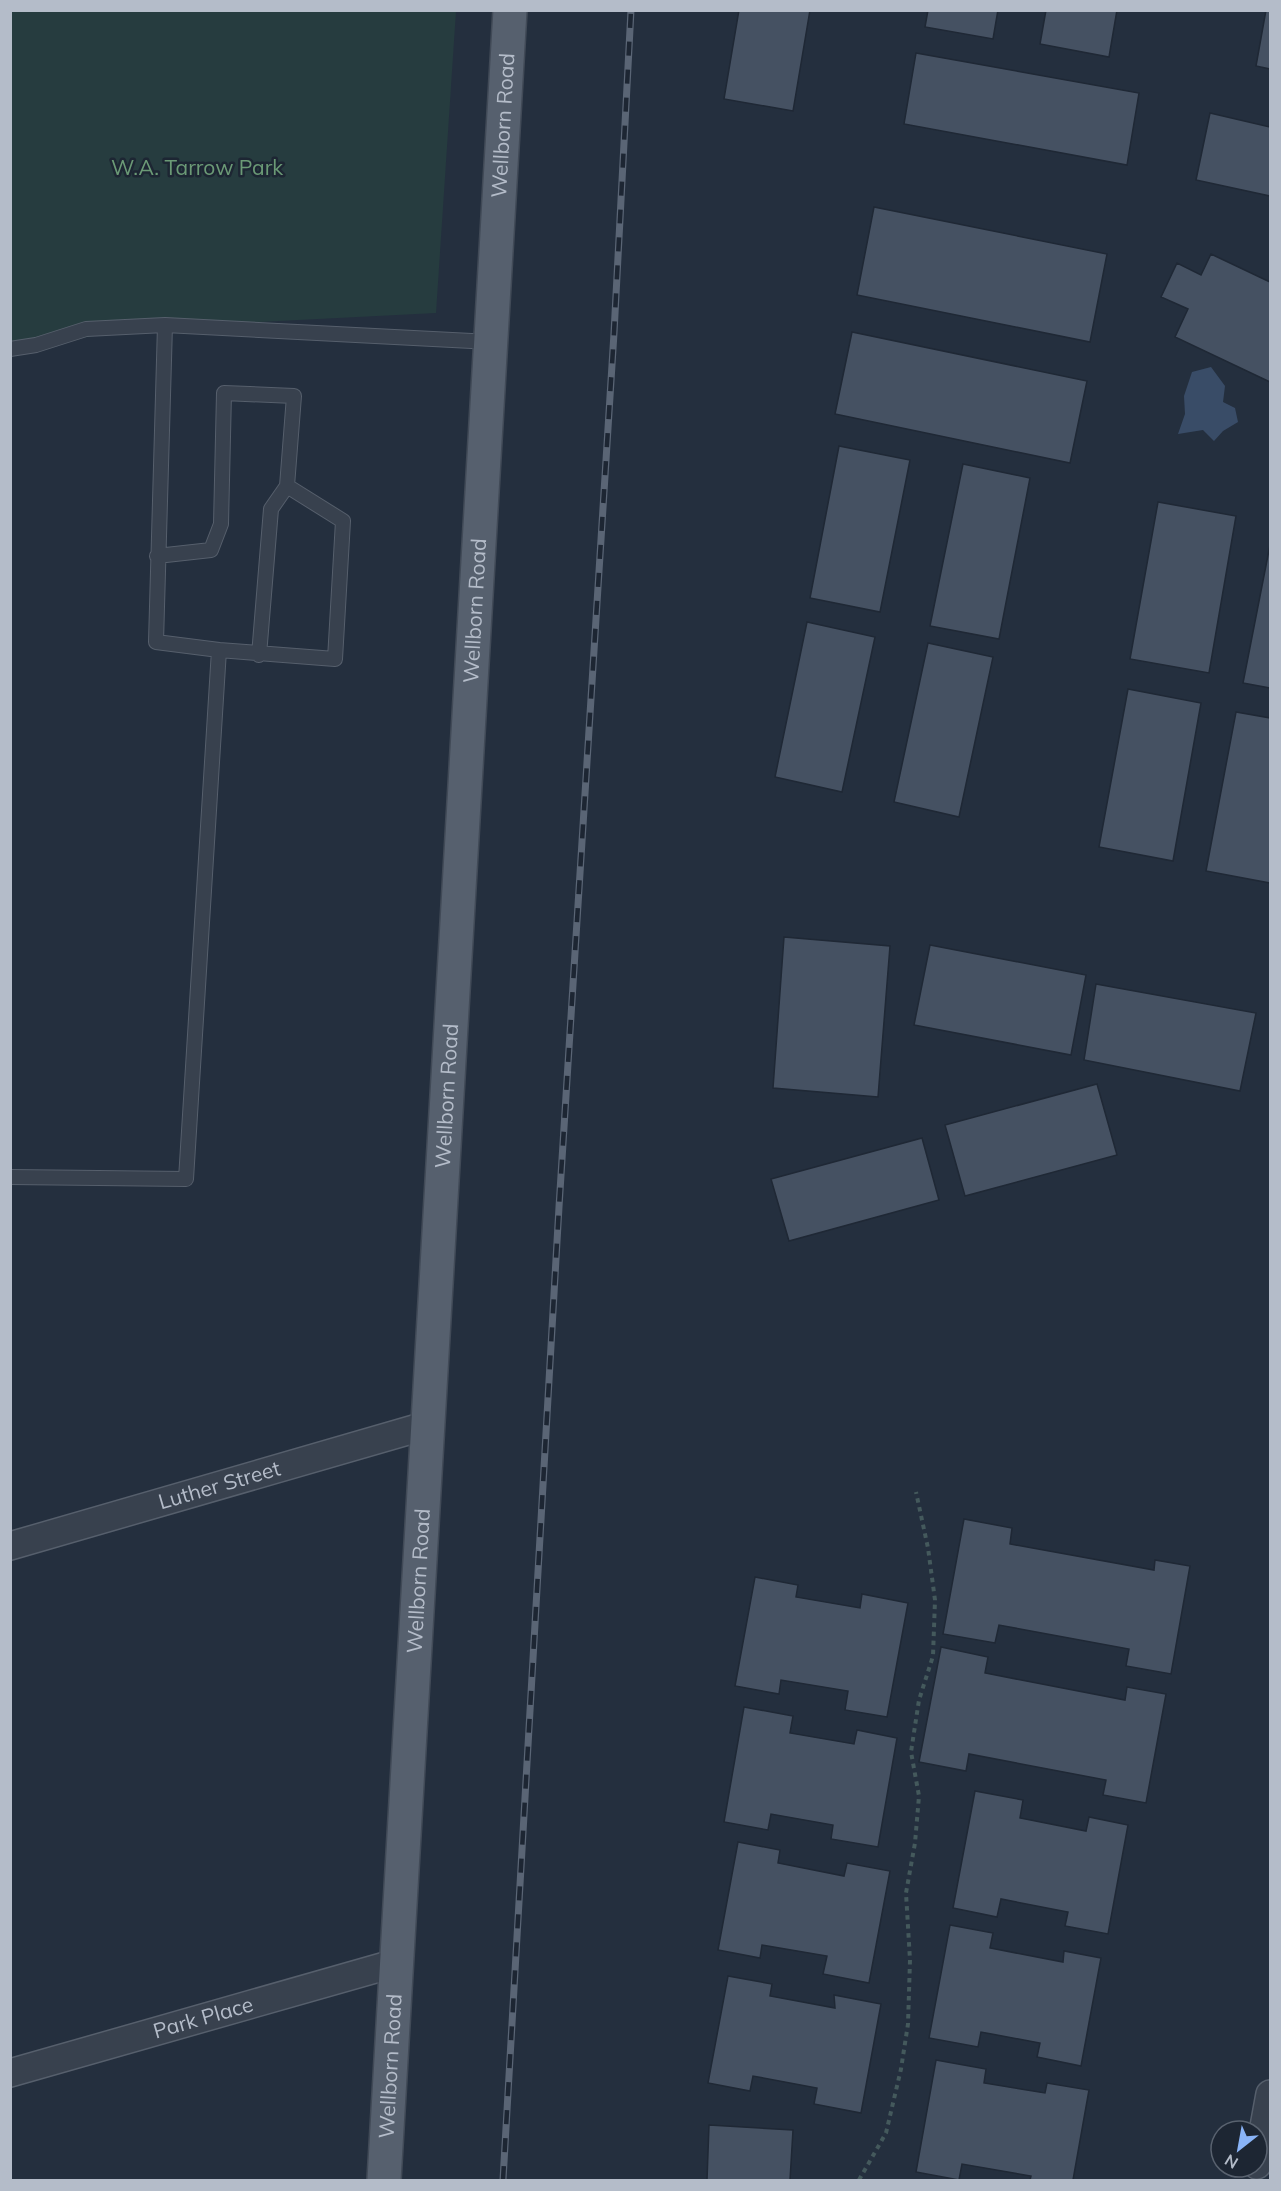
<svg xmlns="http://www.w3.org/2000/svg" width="1281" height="2191" font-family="Mulish,sans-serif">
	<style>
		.green { fill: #263c3f }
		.water { fill: #394c67 }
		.building { fill: #455162; stroke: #1f2835; stroke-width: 1.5 }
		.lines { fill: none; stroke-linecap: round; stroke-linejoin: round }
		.lane-casing { stroke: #565f6c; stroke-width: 16 }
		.street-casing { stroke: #565f6c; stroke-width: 30 }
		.primary-casing { stroke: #414a57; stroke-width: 36 }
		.path { stroke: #44595c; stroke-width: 4; stroke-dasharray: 4.5 4.5; stroke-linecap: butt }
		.lane { stroke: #38414e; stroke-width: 14 }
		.street { stroke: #38414e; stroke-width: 27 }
		.primary { stroke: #56606e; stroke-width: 33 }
		.rail-casing { stroke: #5a6575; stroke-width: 7 }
		.rail { stroke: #1d2633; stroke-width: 4.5; stroke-dasharray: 14; stroke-linecap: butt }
		.labels { text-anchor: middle; stroke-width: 5; stroke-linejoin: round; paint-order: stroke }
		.street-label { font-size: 21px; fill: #b4bcc9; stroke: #1d2633 }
		.park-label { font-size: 21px; fill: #6b9a76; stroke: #1d2633 }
	</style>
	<rect width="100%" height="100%" fill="#242f3e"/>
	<path class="green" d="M11,11H456L436,313L181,326L165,325L11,349Z"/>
	<path class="water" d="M1211,367L1225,386L1223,402L1235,408L1238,422L1223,431L1214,441L1203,430L1178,434L1185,414L1184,396L1192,372Z"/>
	<path class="building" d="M739,10H810L793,111L724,99Z
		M928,10H998L993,39L925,27Z
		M1046,10H1117L1109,57L1040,44Z
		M1266,10H1270V69L1256,66Z
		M916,53L1139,93L1127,165L904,124Z
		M1210,113L1270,127V196L1196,180Z
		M874,207L1107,254L1090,342L857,295Z
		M1211,254L1270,282V382L1175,337L1188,309L1161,297L1177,263L1201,275Z
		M852,332L1087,381L1070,463L835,414Z
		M839,446L910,460L880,612L810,598Z
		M963,464L1030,478L999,639L930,626Z
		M1158,502L1236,516L1209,673L1130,659Z
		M1270,545V688L1243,683Z
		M807,622L875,637L842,792L775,777Z
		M928,643L993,657L959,817L894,802Z
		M1128,689L1201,703L1173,861L1099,847Z
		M1236,712L1270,718V883L1206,871Z
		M784,937L890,946L878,1097L773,1088Z
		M930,945L1086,975L1071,1055L914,1025Z
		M1096,984L1256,1013L1240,1091L1084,1060Z
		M1097,1084L1117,1155L965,1196L945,1125Z
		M922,1138L939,1200L789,1241L771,1179Z
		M964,1519L1012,1528L1010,1544L1154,1570L1155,1560L1190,1566L1171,1674L1126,1666L1129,1649L999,1625L995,1643L943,1634Z
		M755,1577L798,1585L796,1597L860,1608L862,1594L908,1603L887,1717L845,1710L848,1691L781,1680L779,1694L735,1686Z
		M941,1647L988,1657L985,1673L1125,1700L1127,1687L1166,1694L1146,1803L1103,1795L1106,1780L969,1754L966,1771L919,1762Z
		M744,1707L793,1716L790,1733L854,1744L857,1730L897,1738L878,1847L831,1839L833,1825L771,1814L768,1830L724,1822Z
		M975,1791L1023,1800L1020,1818L1086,1831L1089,1817L1128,1825L1108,1934L1065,1926L1068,1912L1001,1899L997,1917L953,1908Z
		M738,1842L780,1850L778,1863L844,1876L847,1863L890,1871L869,1983L823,1974L827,1956L762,1945L760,1958L718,1950Z
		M950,1925L993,1933L990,1948L1063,1962L1064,1951L1101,1958L1081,2066L1037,2057L1040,2043L981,2032L978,2047L929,2038Z
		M728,1976L772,1984L770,1996L835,2008L834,1995L881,2004L861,2113L814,2104L817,2088L753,2076L750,2091L708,2083Z
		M936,2060L986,2069L984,2083L1045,2093L1047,2083L1089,2090L1073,2180H1030L1031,2176L962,2164L959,2180L916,2172Z
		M709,2125L793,2130L790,2180H707Z"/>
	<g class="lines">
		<defs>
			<path id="lane" d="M10,349L36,345L86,329L165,325L491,342
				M157,556L211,550L221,524L224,393L294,396L287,486L343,521L335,659L219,650
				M259,655L271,509L287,486
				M10,1177L186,1179L219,650L156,642L165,325"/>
			<g id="street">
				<path id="s1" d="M10,1546L428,1425"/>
				<path id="s2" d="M10,2073L396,1963"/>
				<path d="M1257,2165L1270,2094"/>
			</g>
			<g id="primary">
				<path id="s3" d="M384,2180L510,10"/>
			</g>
		</defs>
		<use href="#lane" class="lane-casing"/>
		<use href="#street" class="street-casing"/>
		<use href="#primary" class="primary-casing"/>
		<path class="path" d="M859,2180L886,2133L901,2069L908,2024L910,1960L906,1893L915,1843L919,1796L911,1752L919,1700L933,1656L935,1600L928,1548L916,1492"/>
		<use href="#lane" class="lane"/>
		<use href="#street" class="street"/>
		<use href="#primary" class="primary"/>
		<defs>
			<path id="rail" d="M503,2180L559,1207L614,333L631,10"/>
		</defs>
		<use href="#rail" class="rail-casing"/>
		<use href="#rail" class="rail"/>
	</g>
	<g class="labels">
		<g class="street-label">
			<text dy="7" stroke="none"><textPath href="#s3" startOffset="2058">Wellborn Road</textPath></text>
			<text dy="7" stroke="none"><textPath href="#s3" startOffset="1572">Wellborn Road</textPath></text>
			<text dy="7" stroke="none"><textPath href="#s3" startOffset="1086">Wellborn Road</textPath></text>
			<text dy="7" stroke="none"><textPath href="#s1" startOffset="218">Luther Street</textPath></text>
			<text dy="7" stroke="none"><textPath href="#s3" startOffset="600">Wellborn Road</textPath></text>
			<text dy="7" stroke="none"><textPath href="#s2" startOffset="201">Park Place</textPath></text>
			<text dy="7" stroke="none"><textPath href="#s3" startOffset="114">Wellborn Road</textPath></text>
		</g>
		<g class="park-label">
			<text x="197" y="175">W.A. Tarrow Park</text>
		</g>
	</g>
	<rect width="1281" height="2191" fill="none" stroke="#b4bcc9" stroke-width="24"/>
	<g transform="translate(1239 2149) rotate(211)"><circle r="28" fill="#1d2633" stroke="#59626f" stroke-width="1.5"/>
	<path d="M0-4.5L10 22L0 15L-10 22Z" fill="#8ab4f8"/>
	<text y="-9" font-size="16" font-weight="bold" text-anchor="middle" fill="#b4bcc9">N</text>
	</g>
</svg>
